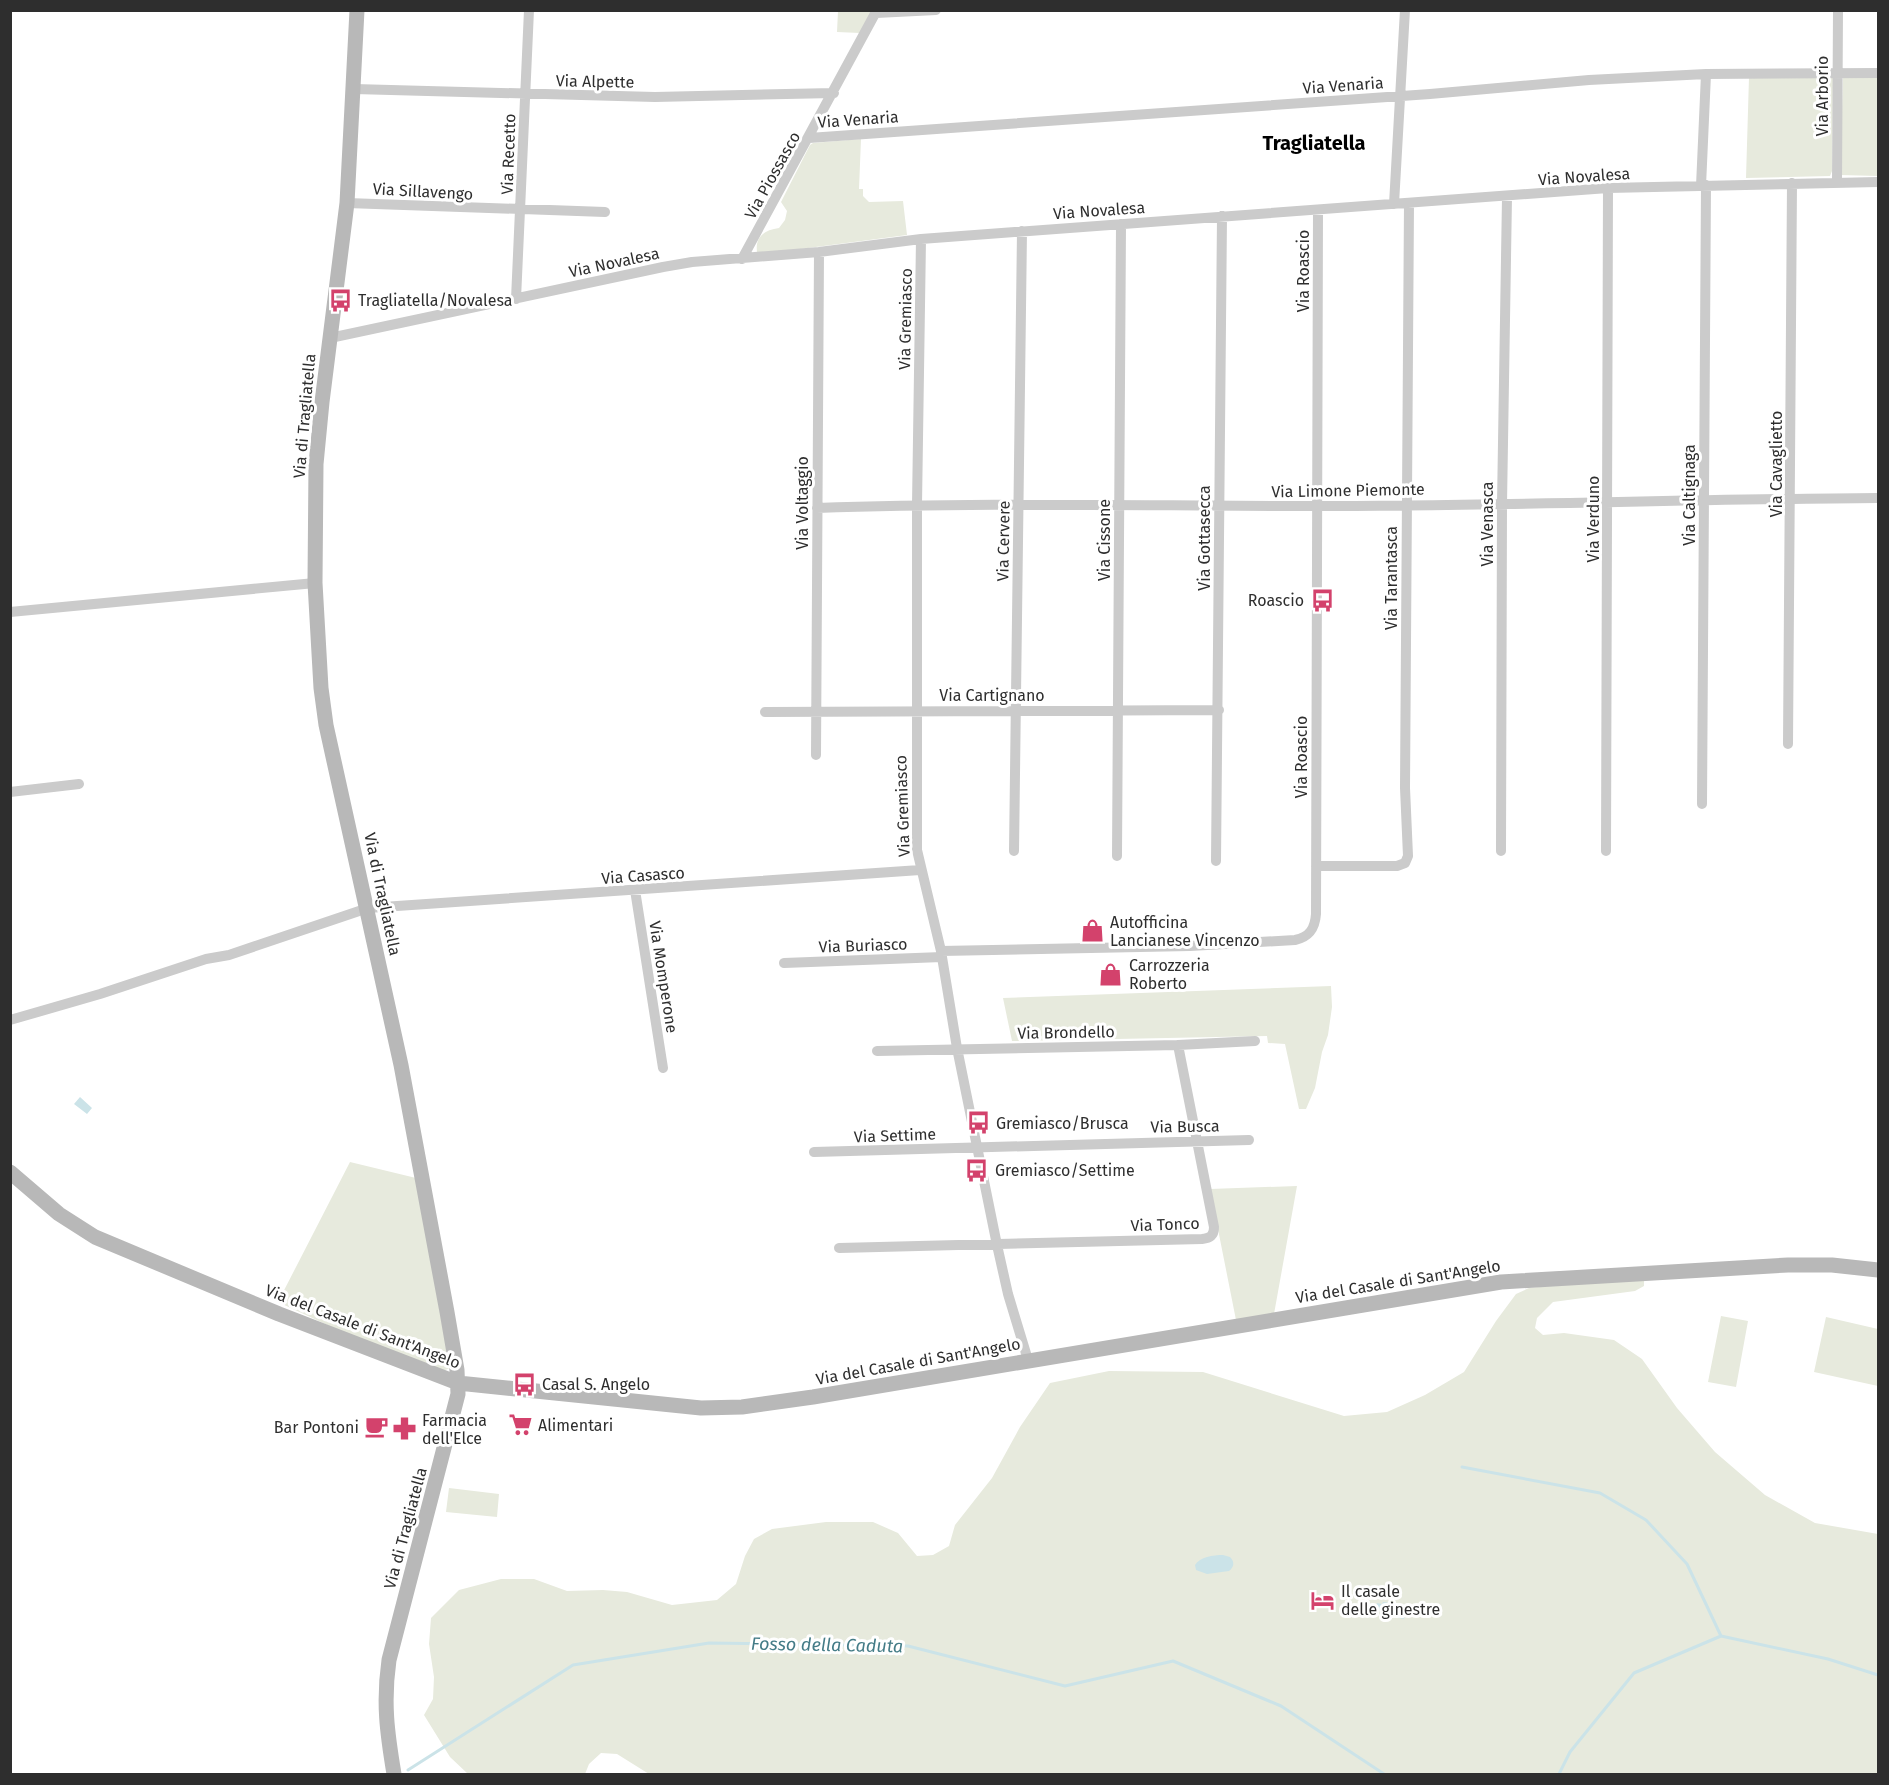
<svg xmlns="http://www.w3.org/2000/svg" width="1889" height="1785" font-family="'Fira Sans',sans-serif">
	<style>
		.green { fill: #e7eadd }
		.water { fill: #cbe3e8 }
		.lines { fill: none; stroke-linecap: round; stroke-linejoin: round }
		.stream { stroke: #cbe3e8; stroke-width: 3 }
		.street { stroke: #cbcbcb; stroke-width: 10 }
		.secondary { stroke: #b8b8b8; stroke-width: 15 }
		.labels { text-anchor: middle; stroke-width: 6; stroke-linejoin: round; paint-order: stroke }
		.street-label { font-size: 16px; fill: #2e2e2e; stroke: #fff }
		.poi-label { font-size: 16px; fill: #2e2e2e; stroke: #fff; text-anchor: start }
		.water-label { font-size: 18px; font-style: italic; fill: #447c87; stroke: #fff }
		.quarter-label { font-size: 20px; font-weight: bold; fill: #000; stroke: #fff }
	</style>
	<rect width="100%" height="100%" fill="#fff"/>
	<path class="green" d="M838,11H872L860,33L837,32Z
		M1878,76V176L1840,175L1843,77Z
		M1749,77L1833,78L1832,171L1830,176L1746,178Z
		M861,139L859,189H863V196L869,202L903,201L907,235L770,253L757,252C755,236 765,230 779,228L785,220L787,211L781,202L810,145L813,143Z
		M1331,986L1332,1007L1328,1035L1322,1052L1315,1088L1306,1109H1299L1285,1044L1268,1043L1267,1036L1012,1041L1003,998Z
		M350,1162L416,1178L450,1368L443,1371L366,1343L278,1302Z
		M1297,1186L1274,1314L1236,1320L1210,1189Z
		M1644,1280V1286L1635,1291L1553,1302L1537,1318L1535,1328L1543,1335L1564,1333L1614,1340L1642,1359L1677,1408L1715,1452L1765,1495L1815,1523L1878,1534V1774H649L617,1754L601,1753L589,1764L585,1774H468L450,1757L424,1715L433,1699L434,1677L429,1644L431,1618L459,1590L501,1579H534L567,1591L603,1590L627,1592L672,1605L717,1600L736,1584L745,1556L754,1539L772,1529L826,1522H873L898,1533L917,1556L933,1555L949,1546L955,1525L992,1478L1020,1427L1050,1383L1109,1371L1203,1372L1344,1416L1387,1412L1425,1395L1464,1372L1496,1321L1516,1294L1529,1288L1550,1286Z
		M1721,1316L1748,1321L1736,1387L1708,1382Z
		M1826,1317L1878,1329V1386L1814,1372Z
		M449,1488L499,1494L497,1517L446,1512Z"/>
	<path class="water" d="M80,1097L92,1108L87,1114L74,1104Z
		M1223,1555L1230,1557C1235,1562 1234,1567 1229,1571L1207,1574L1196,1570L1195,1565C1200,1557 1213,1555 1223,1555Z
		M1383,1602L1407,1605L1404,1619L1390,1616L1391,1614L1375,1609L1377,1603L1382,1604Z"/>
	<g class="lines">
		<path class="stream" d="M1462,1467L1600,1493L1646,1520L1687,1564L1721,1636
			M408,1770L573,1665L709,1643L908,1646L1065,1686L1173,1661L1281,1706L1384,1774
			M1559,1774L1570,1752L1634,1673L1721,1636L1828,1659L1878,1675"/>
		<path class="street" d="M876,13L936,10
			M354,89L655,97L834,93
			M809,138L1430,94L1589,80L1706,74L1878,73
			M1837,182L1838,10
			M1701,186L1706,74
			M347,203L605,212
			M1394,204L1405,10
			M921,239L917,505V850L941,951L957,1048L997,1245L1008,1294L1028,1360
			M742,259L877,10
			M516,299L529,10
			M330,338L663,267L692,262L819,252L921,239L1608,188L1878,182
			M817,508C983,502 1148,506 1313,506C1502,506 1690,499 1878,498
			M10,612L315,583
			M765,712L1219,710
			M1788,744L1792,183
			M816,755L819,252
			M10,792L79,784
			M1702,804L1706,185
			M1014,851L1022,231
			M1501,851L1502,504L1507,197
			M1606,851L1608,188
			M1117,856L1121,224
			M1216,861L1222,216
			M1316,866H1397L1405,863L1408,856L1405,788L1409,203
			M635,890L663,1068
			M941,951L1190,946L1295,940C1310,937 1315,928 1316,914L1318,210
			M784,963L942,957
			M10,1020L100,994L206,959L229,955L368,908L920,870
			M877,1051L1178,1045L1255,1041
			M814,1152L1249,1140
			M839,1248L1202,1239C1210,1238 1214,1236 1214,1227L1178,1045"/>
		<path class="secondary" d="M357,10L347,203L322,402L316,464L315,583L321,688L326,725L401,1065L447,1312L457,1370L458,1394L389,1660C383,1702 387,1732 394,1774
			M10,1172L59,1214L95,1237L279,1314L458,1383L701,1408L742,1407L813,1397L1501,1282L1788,1265H1832L1878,1270"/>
	</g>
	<defs>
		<symbol id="bus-bare" viewBox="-9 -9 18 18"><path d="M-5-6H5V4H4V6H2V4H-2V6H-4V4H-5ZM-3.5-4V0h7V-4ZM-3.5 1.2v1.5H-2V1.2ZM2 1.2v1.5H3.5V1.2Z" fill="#d3426c" stroke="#fff" stroke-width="2.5" paint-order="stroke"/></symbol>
		<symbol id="shop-bare" viewBox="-9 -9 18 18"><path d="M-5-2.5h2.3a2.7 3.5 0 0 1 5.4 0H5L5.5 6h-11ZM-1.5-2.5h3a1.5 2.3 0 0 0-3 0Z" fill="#d3426c" stroke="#fff" stroke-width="2.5" paint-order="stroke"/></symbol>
		<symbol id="supermarket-bare" viewBox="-9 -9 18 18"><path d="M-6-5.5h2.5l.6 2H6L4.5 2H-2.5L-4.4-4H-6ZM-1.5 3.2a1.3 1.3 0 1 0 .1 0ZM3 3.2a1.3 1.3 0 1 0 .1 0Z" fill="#d3426c" stroke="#fff" stroke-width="2.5" paint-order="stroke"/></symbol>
		<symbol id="cafe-bare" viewBox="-9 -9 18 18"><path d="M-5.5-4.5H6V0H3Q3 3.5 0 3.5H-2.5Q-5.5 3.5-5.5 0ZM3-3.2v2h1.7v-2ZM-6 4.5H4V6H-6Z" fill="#d3426c" stroke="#fff" stroke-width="2.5" paint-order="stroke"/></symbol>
		<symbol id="pharmacy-bare" viewBox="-9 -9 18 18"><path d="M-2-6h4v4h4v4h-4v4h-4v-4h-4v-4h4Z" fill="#d3426c" stroke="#fff" stroke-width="2.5" paint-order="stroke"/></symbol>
		<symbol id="hotel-bare" viewBox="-9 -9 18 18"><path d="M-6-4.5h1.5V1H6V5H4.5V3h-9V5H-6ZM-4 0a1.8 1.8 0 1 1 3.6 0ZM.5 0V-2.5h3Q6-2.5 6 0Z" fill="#d3426c" stroke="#fff" stroke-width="2.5" paint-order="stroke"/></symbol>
	</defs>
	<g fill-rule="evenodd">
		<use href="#bus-bare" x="324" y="284" width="33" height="33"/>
		<use href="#bus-bare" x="1306" y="584" width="33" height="33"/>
		<use href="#shop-bare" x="1076" y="914" width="33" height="33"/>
		<use href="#shop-bare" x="1094" y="958" width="33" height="33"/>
		<use href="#bus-bare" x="962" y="1106" width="33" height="33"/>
		<use href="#bus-bare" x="960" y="1154" width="33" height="33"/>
		<use href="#bus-bare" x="508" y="1368" width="33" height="33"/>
		<use href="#supermarket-bare" x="504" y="1408" width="33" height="33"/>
		<use href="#cafe-bare" x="360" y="1410" width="33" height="33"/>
		<use href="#pharmacy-bare" x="388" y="1412" width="33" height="33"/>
		<use href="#hotel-bare" x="1306" y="1584" width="33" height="33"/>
	</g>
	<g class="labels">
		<g class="street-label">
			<text transform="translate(595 81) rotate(1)" y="6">Via Alpette</text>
			<text transform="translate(1343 85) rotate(-4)" y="6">Via Venaria</text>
			<text transform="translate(1822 96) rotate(-90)" y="6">Via Arborio</text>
			<text transform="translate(858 119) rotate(-4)" y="6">Via Venaria</text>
			<text transform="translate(508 154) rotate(-88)" y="6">Via Recetto</text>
			<text transform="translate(772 175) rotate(-61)" y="6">Via Piossasco</text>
			<text transform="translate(1584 176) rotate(-4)" y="6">Via Novalesa</text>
			<text transform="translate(423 191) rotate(3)" y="6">Via Sillavengo</text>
			<text transform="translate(1099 210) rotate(-4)" y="6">Via Novalesa</text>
			<text transform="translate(614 262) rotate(-12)" y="6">Via Novalesa</text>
			<text transform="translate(1303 271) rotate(-90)" y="6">Via Roascio</text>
			<text transform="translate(905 319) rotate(-89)" y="6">Via Gremiasco</text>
			<text transform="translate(304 416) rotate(-85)" y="6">Via di Tragliatella</text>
			<text transform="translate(1776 464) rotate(-90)" y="6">Via Cavaglietto</text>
			<text transform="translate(1348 490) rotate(-1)" y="6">Via Limone Piemonte</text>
			<text transform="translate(1689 495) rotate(-90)" y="6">Via Caltignaga</text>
			<text transform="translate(802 503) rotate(-90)" y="6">Via Voltaggio</text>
			<text transform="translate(1593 519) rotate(-90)" y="6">Via Verduno</text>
			<text transform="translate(1487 524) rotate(-90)" y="6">Via Venasca</text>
			<text transform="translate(1204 538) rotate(-90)" y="6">Via Gottasecca</text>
			<text transform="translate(1104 540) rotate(-90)" y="6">Via Cissone</text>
			<text transform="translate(1003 541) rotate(-89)" y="6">Via Cervere</text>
			<text transform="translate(1391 578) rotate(-90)" y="6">Via Tarantasca</text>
			<text x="992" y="701">Via Cartignano</text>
			<text transform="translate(1301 757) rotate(-90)" y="6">Via Roascio</text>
			<text transform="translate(902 806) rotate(-92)" y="6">Via Gremiasco</text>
			<text transform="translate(643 875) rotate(-4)" y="6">Via Casasco</text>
			<text transform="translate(383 894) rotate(78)" y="6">Via di Tragliatella</text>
			<text transform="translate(863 945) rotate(-2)" y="6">Via Buriasco</text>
			<text transform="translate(664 977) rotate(81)" y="6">Via Momperone</text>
			<text transform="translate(1066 1032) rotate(-1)" y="6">Via Brondello</text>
			<text transform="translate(1185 1126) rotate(-1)" y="6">Via Busca</text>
			<text transform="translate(895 1135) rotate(-2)" y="6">Via Settime</text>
			<text transform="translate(1165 1224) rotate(-2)" y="6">Via Tonco</text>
			<text transform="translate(1398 1281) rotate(-9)" y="6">Via del Casale di Sant'Angelo</text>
			<text transform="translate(363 1326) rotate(21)" y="6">Via del Casale di Sant'Angelo</text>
			<text transform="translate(918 1361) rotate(-10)" y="6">Via del Casale di Sant'Angelo</text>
			<text transform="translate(405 1528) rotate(-75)" y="6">Via di Tragliatella</text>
		</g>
		<g class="poi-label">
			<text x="358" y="306">Tragliatella/Novalesa</text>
			<text x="1304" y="606" text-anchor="end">Roascio</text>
			<text x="1110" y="928">Autofficina<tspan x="1110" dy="18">Lancianese Vincenzo</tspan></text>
			<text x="1129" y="971">Carrozzeria<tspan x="1129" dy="18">Roberto</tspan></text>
			<text x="996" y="1129">Gremiasco/Brusca</text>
			<text x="995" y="1176">Gremiasco/Settime</text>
			<text x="542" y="1390">Casal S. Angelo</text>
			<text x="422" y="1426">Farmacia<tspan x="422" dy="18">dell'Elce</tspan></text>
			<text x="538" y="1431">Alimentari</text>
			<text x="359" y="1433" text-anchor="end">Bar Pontoni</text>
			<text x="1341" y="1597">Il casale<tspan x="1341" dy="18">delle ginestre</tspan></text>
		</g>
		<g class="water-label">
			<text transform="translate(827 1645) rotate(1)" y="6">Fosso della Caduta</text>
		</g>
		<g class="quarter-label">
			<text x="1314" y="150">Tragliatella</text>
		</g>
	</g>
	<rect width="1889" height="1785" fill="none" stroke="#2e2e2e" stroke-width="24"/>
</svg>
